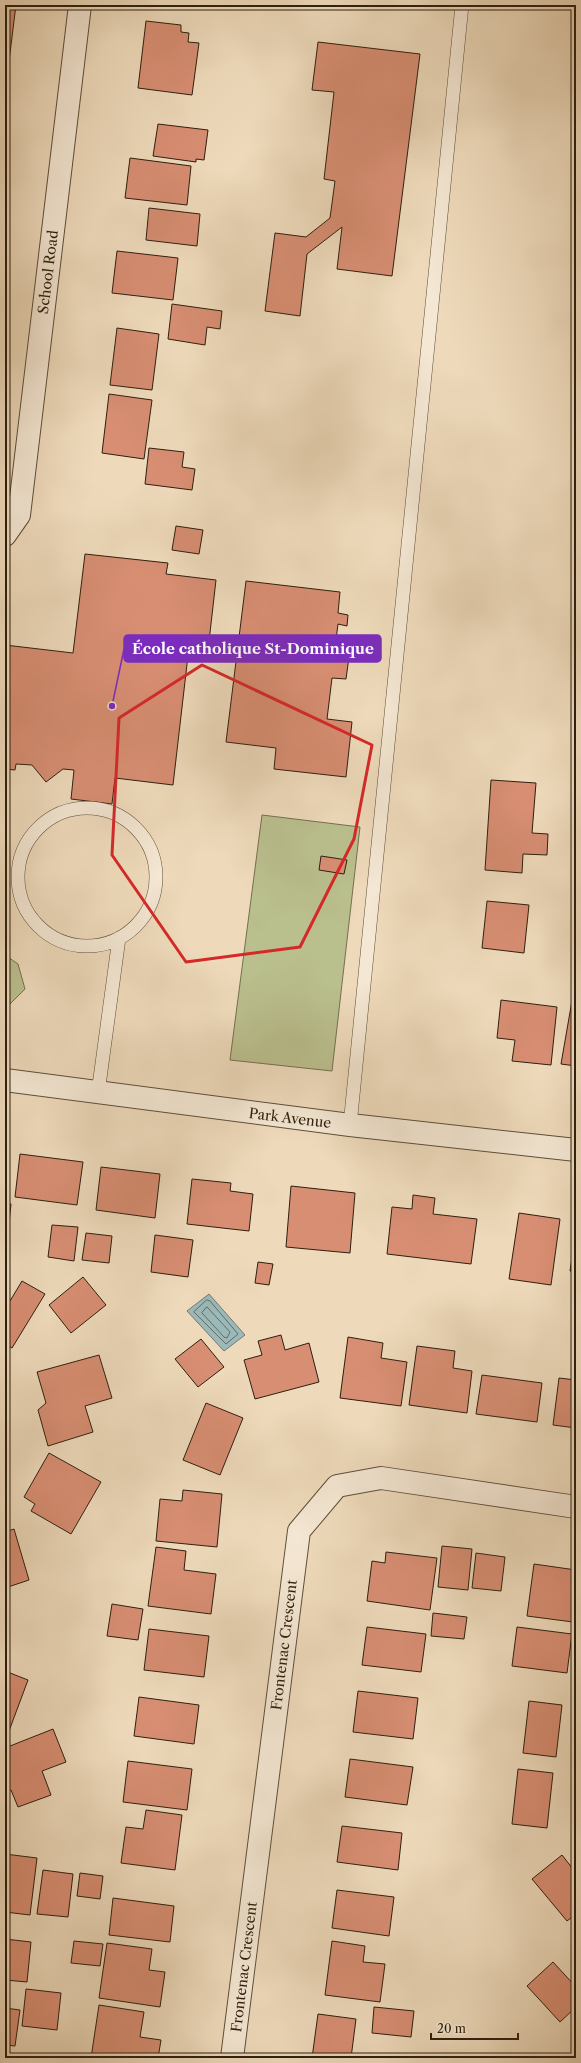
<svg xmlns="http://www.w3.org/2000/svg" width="581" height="2063" font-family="'Libre Caslon Text',serif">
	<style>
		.green { fill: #babf8e; stroke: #746f4e }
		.water { fill: #9bb9b8; stroke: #6f7b74 }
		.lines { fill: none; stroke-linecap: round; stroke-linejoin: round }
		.shore { stroke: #646c63; stroke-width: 1 }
		.building { fill: #d88e73; stroke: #2d1f0e }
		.service-casing { stroke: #5d4e39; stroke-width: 14 }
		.minor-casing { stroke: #5d4e39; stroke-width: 24 }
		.tertiary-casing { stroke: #5d4e39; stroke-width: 24 }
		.service { stroke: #f4e7d3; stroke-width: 13 }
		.minor { stroke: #f4e7d3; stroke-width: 22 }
		.tertiary { stroke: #f4e7d3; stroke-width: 22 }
		.marked { fill: none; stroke: #d62828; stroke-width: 3; stroke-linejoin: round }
		.labels { text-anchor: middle; stroke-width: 3; stroke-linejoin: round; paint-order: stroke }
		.street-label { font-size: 14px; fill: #2d1f0e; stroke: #f4e7d3 }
		.leader { fill: none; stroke: #7b2cbf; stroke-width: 1.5 }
		.callout-dot { fill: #7b2cbf; stroke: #f4e7d3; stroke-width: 1.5 }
		.callout { fill: #7b2cbf; stroke: #7b2cbf; stroke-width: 1.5 }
		.callout-label { font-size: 15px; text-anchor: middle; font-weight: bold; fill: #fff }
	</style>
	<rect width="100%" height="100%" fill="#eedabb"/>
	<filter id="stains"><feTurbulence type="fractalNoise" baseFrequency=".005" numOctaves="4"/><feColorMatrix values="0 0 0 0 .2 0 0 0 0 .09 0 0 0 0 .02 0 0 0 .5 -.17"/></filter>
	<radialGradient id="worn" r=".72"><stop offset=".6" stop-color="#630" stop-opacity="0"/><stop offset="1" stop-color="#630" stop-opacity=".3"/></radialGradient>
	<path class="green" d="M262,815L360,827L332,1071L230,1060Z
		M5,955L18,964L25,989L5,1009Z"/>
	<path class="water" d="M209,1294L245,1335L224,1351L187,1311Z"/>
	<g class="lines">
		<path class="shore" d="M207,1300L210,1301L238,1334L226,1344L194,1312Z
			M207,1307L230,1332L227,1338L224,1337L202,1313Z"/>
	</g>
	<path class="building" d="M5,5H16L5,93Z
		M146,21L181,25V32L189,33L188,42L199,43L192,95L138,88Z
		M318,42L420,54L392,276L337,269L342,227L307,254L300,316L265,311L275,233L306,237L330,218L335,181L324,179L334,92L312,90Z
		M158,124L208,130L204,160L196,159V162L153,156Z
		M130,158L191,166L187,205L125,198Z
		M149,208L200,214L197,246L146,240Z
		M117,251L178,258L173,300L112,293Z
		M172,304L222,311L220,329L207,327L205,345L168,339Z
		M117,328L159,334L152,390L110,385Z
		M109,394L152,400L144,459L102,453Z
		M149,448L184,452L182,467L195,469L192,490L145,484Z
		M176,526L203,530L199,554L172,550Z
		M85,554L168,563L166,574L216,580L208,650L189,647L173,785L115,778L112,804L71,799L74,770L63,769L46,782L32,765L16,764L15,770L5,769V645L73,653Z
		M246,581L340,592L338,613L348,615L347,626L338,624L334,655L349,657L346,679L332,678L327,719L352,722L346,777L274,769L276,748L226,742Z
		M491,780L536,783L532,833L548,834L547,855L523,854L522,873L485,870Z
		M321,856L347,860L344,874L319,870Z
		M487,901L529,905L524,953L482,948Z
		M573,995L576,996V1066L561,1064Z
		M501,1000L557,1007L551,1065L512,1061L515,1040L497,1038Z
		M5,1147H8L5,1169Z
		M20,1154L83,1162L77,1205L15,1197Z
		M101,1167L160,1174L155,1218L96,1210Z
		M192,1179L231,1183L230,1191L253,1194L249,1231L187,1224Z
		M291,1186L355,1193L350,1253L286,1247Z
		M413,1195L435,1198L433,1214L477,1219L471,1264L387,1254L392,1207L412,1209Z
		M5,1204H11L6,1252H5Z
		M519,1213L560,1219L551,1285L509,1279Z
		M52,1225L78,1227L74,1261L48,1257Z
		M576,1231V1272L570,1271Z
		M86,1233L112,1236L109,1263L82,1260Z
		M155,1235L193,1240L188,1277L151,1272Z
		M258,1262L273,1264L269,1285L255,1283Z
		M83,1277L106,1305L71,1333L49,1305Z
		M22,1281L45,1294L12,1348L5,1344V1298L10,1301Z
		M281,1335L285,1350L309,1343L319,1382L255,1399L244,1360L262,1355L258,1341Z
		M348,1337L383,1343L381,1358L407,1362L401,1406L340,1398Z
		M201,1339L224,1367L198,1387L175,1359Z
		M417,1346L455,1351L453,1368L472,1371L467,1413L409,1405Z
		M99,1355L112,1398L85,1406L93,1432L48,1446L38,1410L46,1403L37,1372Z
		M482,1375L542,1383L537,1422L476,1414Z
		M559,1378L576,1380V1428L553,1425Z
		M206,1403L243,1418L220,1475L183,1460Z
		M49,1453L101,1482L71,1534L31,1511L35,1504L24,1497Z
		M183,1490L222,1494L217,1547L156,1541L160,1499L182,1501Z
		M14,1529L29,1580L5,1588V1532Z
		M442,1546L472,1549L468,1590L438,1587Z
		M156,1547L186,1551L184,1570L216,1574L211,1614L148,1606Z
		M386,1552L437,1558L430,1610L367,1601L372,1561L385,1563Z
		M476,1553L505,1557L501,1591L472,1588Z
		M534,1564L576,1570V1603L573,1622L527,1616Z
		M112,1604L143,1609L138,1640L107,1636Z
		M433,1613L467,1617L464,1639L431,1636Z
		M367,1627L426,1634L421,1672L362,1665Z
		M517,1627L572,1634L567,1673L512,1666Z
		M149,1629L209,1636L204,1677L144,1670Z
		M5,1671L28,1680L9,1731L5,1729Z
		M358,1691L418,1698L413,1739L353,1732Z
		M139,1697L199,1705L194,1744L134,1736Z
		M529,1701L562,1705L556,1757L523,1753Z
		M53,1729L66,1762L42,1771L51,1795L18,1807L11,1790L5,1792V1748Z
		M350,1759L413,1767L407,1805L345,1797Z
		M128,1761L192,1769L187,1810L123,1802Z
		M518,1769L553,1773L547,1828L512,1824Z
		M146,1810L182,1815L175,1870L121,1863L126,1827L143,1829Z
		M342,1826L402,1833L398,1870L337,1862Z
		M5,1854L37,1858L30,1915L5,1912Z
		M562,1855L576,1873V1914L567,1921L532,1879Z
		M43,1870L73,1874L68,1917L37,1914Z
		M80,1873L103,1876L100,1899L77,1896Z
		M337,1890L394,1897L389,1936L332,1928Z
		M113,1898L174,1906L170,1942L109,1935Z
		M5,1939L31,1942L27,1982L5,1980Z
		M74,1941L103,1944L100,1966L71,1963Z
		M332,1941L365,1946L363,1962L385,1964L380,2002L325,1995Z
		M107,1943L152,1949L149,1970L165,1972L160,2007L99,1998Z
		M553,1962L576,1987V2007L560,2022L527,1986Z
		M26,1989L61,1993L57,2030L22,2026Z
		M99,2005L144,2012L140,2037L161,2040L158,2058H91Z
		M374,2007L414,2011L411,2037L372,2033Z
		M5,2008L20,2010L15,2046L5,2045Z
		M318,2014L356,2019L351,2058H312Z
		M19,2055L43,2058H18Z"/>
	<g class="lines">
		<defs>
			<path id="service" d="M18 877a69 69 0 1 1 138 0a69 69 0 1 1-138 0Z
				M98,1093L119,938
				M350,1125L462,5"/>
			<path id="minor" d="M5,535L19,515L80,5
				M232,2058L299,1531L337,1486L381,1478L576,1507"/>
			<path id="tertiary" d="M5,1080L350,1125L576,1150"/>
		</defs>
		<use href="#service" class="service-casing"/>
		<use href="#minor" class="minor-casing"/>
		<use href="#tertiary" class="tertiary-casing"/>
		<use href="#service" class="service"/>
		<use href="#minor" class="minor"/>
		<use href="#tertiary" class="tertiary"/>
	</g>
	<path class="marked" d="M202,665L372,745L354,839L300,947L186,962L112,855L119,718Z"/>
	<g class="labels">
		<g class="street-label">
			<text transform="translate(48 272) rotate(-83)" y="5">School Road</text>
			<text transform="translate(290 1118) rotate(7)" y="5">Park Avenue</text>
			<text transform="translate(284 1645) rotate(-83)" y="5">Frontenac Crescent</text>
			<text transform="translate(244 1967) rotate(-83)" y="5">Frontenac Crescent</text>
		</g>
	</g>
	<path class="leader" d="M112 706L124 649"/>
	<circle class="callout-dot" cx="112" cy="706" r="4"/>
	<rect class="callout" x="124" y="635" width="257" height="27" rx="4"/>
	<g class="callout-label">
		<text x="253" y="654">École catholique St-Dominique</text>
	</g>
	<rect width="581" height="2063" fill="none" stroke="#eedabb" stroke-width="20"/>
	<rect x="6" y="6" width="569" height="2051" fill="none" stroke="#2d1f0e" stroke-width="2"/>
	<rect x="10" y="10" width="561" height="2043" fill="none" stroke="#2d1f0e"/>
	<path d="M431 2033v6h87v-6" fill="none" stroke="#2d1f0e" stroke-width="2"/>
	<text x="437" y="2033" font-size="12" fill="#2d1f0e" stroke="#f4e7d3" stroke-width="3" paint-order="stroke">20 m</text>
	<rect width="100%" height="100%" filter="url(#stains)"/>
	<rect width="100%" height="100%" fill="url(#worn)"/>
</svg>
